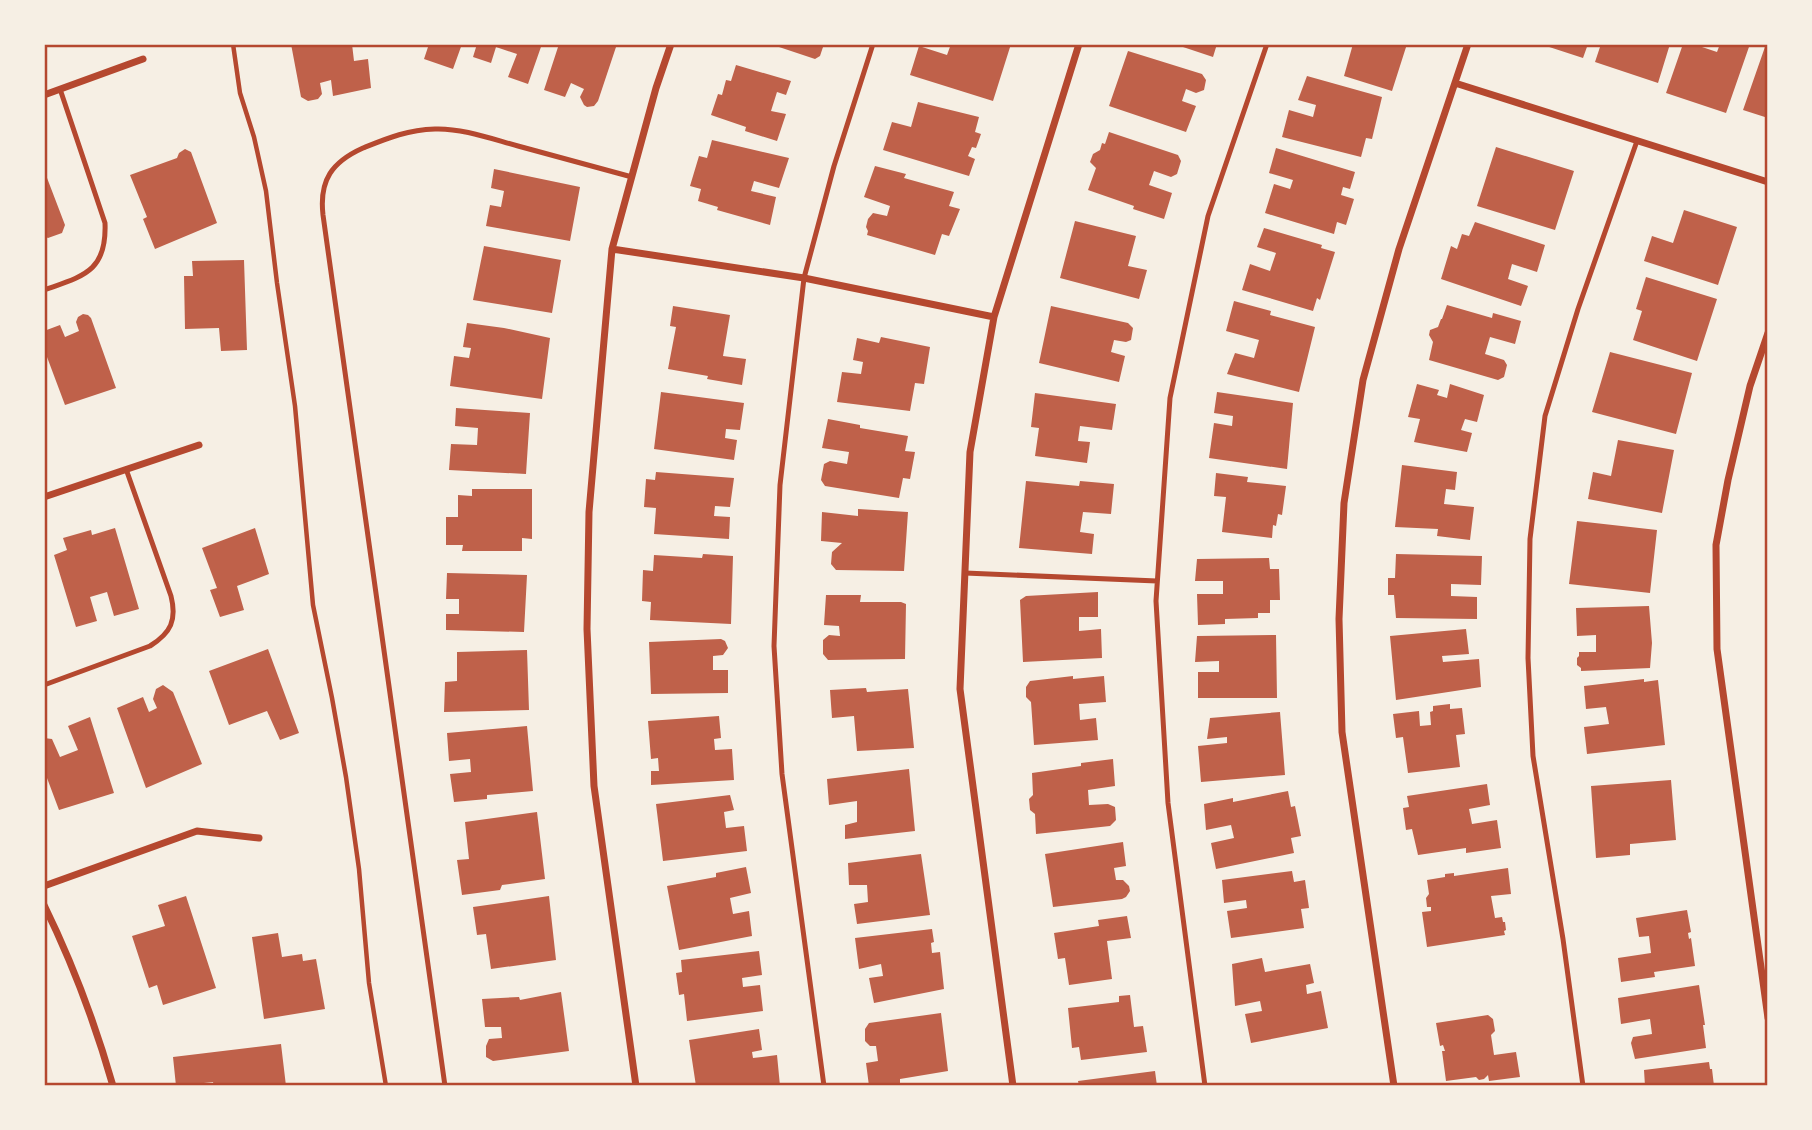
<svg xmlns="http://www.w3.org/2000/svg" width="1812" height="1130" font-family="Commissioner,sans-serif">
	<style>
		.building { fill: #bf614a }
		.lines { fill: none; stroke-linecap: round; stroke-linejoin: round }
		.path { stroke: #b5482f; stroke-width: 4.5 }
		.service { stroke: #b5482f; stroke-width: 5 }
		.minor { stroke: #b5482f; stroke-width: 7 }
		.neatline { fill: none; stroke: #b5482f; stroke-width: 2.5 }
	</style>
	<rect width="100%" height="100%" fill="#f6efe4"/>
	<path class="building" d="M291,44H352L354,61L368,59L371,88L333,96L331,80L320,83L322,94L318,99L308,101L301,97Z
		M429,44H462L453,69L424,59Z
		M477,44H542L528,84L508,77L517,54L496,47L491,63L473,57Z
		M559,44H617L598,101L594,106L587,107L584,105L580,97L584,89L571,83L565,97L544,90Z
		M770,44H824L820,56L815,59Z
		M951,44H1011L993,101L910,75L919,46L947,55Z
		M1174,44H1217L1213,57Z
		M1353,44H1407L1392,91L1344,76Z
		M1540,44H1588L1583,58Z
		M1601,44H1670L1658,83L1595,62Z
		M1683,44H1693L1717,52L1720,44H1750L1726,113L1666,93Z
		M1766,44H1768V118L1743,110Z
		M1128,51L1202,74L1206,80L1204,90L1196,93L1186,89L1182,101L1196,106L1186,132L1109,106Z
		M736,65L791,81L786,95L777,92L771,111L786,114L777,141L745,131L746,127L711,115L718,94L722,95L726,80L731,81Z
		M1307,76L1382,97L1372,139L1366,138L1361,157L1282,137L1289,110L1313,117L1316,105L1298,100Z
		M918,102L979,117L975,132L981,134L976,148L972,147L968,156L975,159L969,176L883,150L892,122L911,127Z
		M1109,132L1178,155L1181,161L1177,174L1171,177L1154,171L1149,185L1172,193L1164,219L1133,209L1134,206L1088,190L1096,168L1090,162L1093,154L1100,150L1102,143L1105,144Z
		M712,140L789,158L779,188L754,181L751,191L776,197L770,225L717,210L718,207L698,201L701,189L690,186L699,156L707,158Z
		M1496,147L1574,171L1555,230L1477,206Z
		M1276,148L1355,172L1350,189L1343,187L1341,195L1354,199L1346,225L1337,222L1334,234L1265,213L1274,184L1290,189L1293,180L1269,173Z
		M185,149L191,152L217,223L155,249L143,219L147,217L130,175L177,158L179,153Z
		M875,166L906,174L904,178L954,192L949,206L960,209L949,236L942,234L935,255L867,235L868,231L866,227L868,219L873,213L887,216L890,206L864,197Z
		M494,169L580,187L570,241L486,226L490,205L501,207L504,191L491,188Z
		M44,170L65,225L62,233L48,238L44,236Z
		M1684,210L1737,227L1718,285L1644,261L1652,236L1673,243Z
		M1075,221L1136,236L1128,266L1147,270L1139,299L1060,278Z
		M1475,222L1545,245L1537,272L1512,264L1508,279L1528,286L1521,306L1441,279L1451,246L1457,249L1462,234L1469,236Z
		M1264,228L1322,245L1321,248L1335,252L1320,300L1317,298L1313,311L1242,290L1250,264L1270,271L1276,253L1257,247Z
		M484,246L561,260L552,313L473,300Z
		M244,260L247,350L221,351L219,328L185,329L184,276H193L192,261Z
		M1646,277L1717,299L1697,361L1633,340L1642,311L1636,309Z
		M1234,301L1271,311L1270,315L1315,327L1299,392L1227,374L1235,353L1254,358L1259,340L1226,331Z
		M1447,305L1492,318L1493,313L1521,321L1515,344L1490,337L1485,354L1504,360L1507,365L1504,377L1498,380L1429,360L1433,342L1429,335L1430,330L1438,327L1441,319H1442Z
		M673,306L730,315L723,356L746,359L742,385L707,379L708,376L668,369L676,327L670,326Z
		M1051,306L1128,323L1133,328L1131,340L1126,342L1114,340L1111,352L1125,356L1119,382L1039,363Z
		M83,314L88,315L91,318L116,388L65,405L44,349V331L60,325L65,337L79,331L76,322L78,317Z
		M467,323L504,328L550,338L542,399L450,386L454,356L469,358L471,348L463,347Z
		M881,337L930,347L924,384L915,383L910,411L837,402L842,372L861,374L863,362L853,360L857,338L879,343Z
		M1610,352L1692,373L1676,434L1592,412Z
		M1417,384L1439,390L1437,395L1447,398L1450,384L1484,395L1477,422L1465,419L1461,430L1472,433L1467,452L1414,442L1420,419L1408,417Z
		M661,392L744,403L740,430L726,429L725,438L737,440L734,460L654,449Z
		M1217,392L1293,403L1287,469L1209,458L1214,423L1232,426L1233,416L1214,413Z
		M1035,393L1116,404L1112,430L1080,426L1078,441L1090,442L1087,463L1035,456L1039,428L1031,427Z
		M456,408L530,413L526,474L449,470L451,444L477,445L478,428L455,426Z
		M828,419L860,425V428L908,436L905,451L915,452L910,479L903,478L899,498L825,486L821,480L824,464L830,461L847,464L849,452L822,448Z
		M1618,440L1674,450L1662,513L1588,499L1593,472L1611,476Z
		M1402,465L1457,472L1455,490L1446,489L1444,504L1474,507L1470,540L1437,536L1438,529L1395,527Z
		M656,472L734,478L730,507L715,506L714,516L730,517L729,539L654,534L656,508L644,507L646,479L655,480Z
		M1216,473L1248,477L1247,482L1286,486L1282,515L1278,514L1276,526L1273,525L1272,538L1222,532L1226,497L1214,496Z
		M1026,481L1079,486L1080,481L1114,484L1111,514L1083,512L1080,532L1094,534L1092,554L1019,548Z
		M472,489H532V539L522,538V551H462L463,545H446V517H458V495L472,496Z
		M858,509L908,512L904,571L836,570L831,564L832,552L842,543L821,541L822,512L858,516Z
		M1577,521L1657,530L1650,593L1569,584Z
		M115,528L139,609L114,616L107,592L90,597L97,621L76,627L54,555L67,550L63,538L91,530L92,535Z
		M255,528L269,574L237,586L244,610L220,617L210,590L217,588L202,548Z
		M703,554L733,556L731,624L650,620L651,602L642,601L643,570L653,571L654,555L702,558Z
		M1396,554L1482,556L1481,585L1451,584V596L1477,597V619L1396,618L1394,595H1388V578H1395Z
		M1269,558L1270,569H1279L1280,600H1270V613H1258V618L1225,619V624L1198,625L1197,594H1223V581H1195L1197,559Z
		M447,573L527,575L524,632L446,630V614H459V599H446Z
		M1098,592V617H1079V631L1101,629L1102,658L1023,662L1020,600L1026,596Z
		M826,595H861L860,602H901L906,604L905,659L828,660L823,654V640L829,635L840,636L839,626L824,625Z
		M1649,606L1652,643L1650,668L1581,671V668L1577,665V658L1579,656V652H1596V635L1577,636L1576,608Z
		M1466,629L1469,654L1442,656L1443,662L1479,659L1481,687L1396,700L1390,636Z
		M1276,635L1277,698H1198V672H1219V661L1195,662L1197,636Z
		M721,639L725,641L728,648L723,655L713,656V670H728V693L651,694L649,642Z
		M268,649L299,733L280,740L267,711L229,725L209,671Z
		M527,650L529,710L444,712L445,682L457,681V652Z
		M1073,676V679L1104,676L1106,702L1079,704L1080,720L1096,718L1098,740L1034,745L1031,702L1026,697V687L1030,681Z
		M1644,679V682L1658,680L1665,745L1587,754L1584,727L1609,724L1606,707L1586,709L1584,686Z
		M163,685L173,692L202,764L146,788L117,708L143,697L149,712L157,708L153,699L156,689Z
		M866,688L867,692L908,689L914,748L857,751L854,716L832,718L830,690Z
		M1450,704V709L1462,708L1465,734L1456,735L1460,767L1408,773L1403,737L1396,738L1393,714L1419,711L1420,726L1431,725L1430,712L1433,711V706Z
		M1280,712L1285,775L1201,782L1198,746L1227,743V737L1207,739L1210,718Z
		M719,716L721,738L714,739L715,750L732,749L734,780L651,785V771H659L658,758L651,759L648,721Z
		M90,717L114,793L59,810L44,770V738L52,739L60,757L78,750L68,726Z
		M527,726L533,791L487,795V799L454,802L450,774L471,772L470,759L449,761L447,733Z
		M1113,759L1115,786L1088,790L1089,805L1108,804L1115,807L1116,820L1110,826L1036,834L1035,814L1030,810L1029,799L1033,795L1032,773L1081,766V763Z
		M909,769L915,831L845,839V825L857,822V801L829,805L827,779Z
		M1671,780L1676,840L1630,844V855L1596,858L1591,786Z
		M1487,784L1490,805L1469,809L1472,824L1497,820L1501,848L1466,853V848L1418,855L1412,829L1406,830L1403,808L1409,807L1407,796Z
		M1288,791L1291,807L1295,806L1301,836L1291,838L1294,853L1216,869L1211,843L1234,838L1231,825L1206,830L1204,804L1233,798V802Z
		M730,795L734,810L724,812L726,828L744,826L747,851L663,861L656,804Z
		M537,812L545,879L502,885L500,890L462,895L457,860L469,859L465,822Z
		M1123,842L1126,866L1114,868L1116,880H1123L1129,886L1130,891L1126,897L1122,899L1053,907L1045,854Z
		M921,854L930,915L857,924L854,904L868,902L867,885H849L848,863Z
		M746,867L751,893L730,898L733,914L749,911L752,936L679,950L667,886L716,877V873Z
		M1508,868L1511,894L1491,896L1495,918L1502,917L1503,922H1505L1506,930L1504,931L1505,935L1427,947L1422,912L1431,911V907H1427L1426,898L1429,894L1427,880L1445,877V874L1454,873V876Z
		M1292,871L1294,882L1305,880L1309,908L1301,909L1304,928L1231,938L1227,911L1247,908L1246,900L1224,903L1222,880Z
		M186,896L216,988L163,1005L157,985L149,988L132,936L165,926L158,905Z
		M549,896L556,960L491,969L486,934L477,935L473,907Z
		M1687,910L1691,932L1688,933L1689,939L1691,938L1695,966L1654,972L1655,977L1621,982L1618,958L1651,953L1649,936L1639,937L1636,918Z
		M1127,916L1131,938L1107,941L1112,979L1069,985L1065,958L1058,959L1054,933L1099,926L1098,920Z
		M932,929L934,942L931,943L932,953L940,952L944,989L874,1003L869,978L883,976L881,964L859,969L855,938Z
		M278,933L282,957L302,954L303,961L316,959L325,1009L264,1019L252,937Z
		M759,951L762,975L742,978L743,987L760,985L763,1011L687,1021L684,994L679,995L676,973L682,972L681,960Z
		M1262,958L1265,972L1310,964L1314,983L1306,985L1307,994L1321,991L1328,1028L1251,1043L1245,1014L1262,1011L1260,1001L1235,1006L1232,964Z
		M1699,985L1705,1025H1703L1706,1048L1635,1059L1631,1043L1633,1037L1652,1034L1650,1019L1621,1024L1618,998Z
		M561,992L569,1051L493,1061L486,1057V1046L489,1039L502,1038L501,1027H485L482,999L519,997L520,1000Z
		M1130,995L1134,1027L1143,1026L1147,1052L1081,1060L1079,1047L1072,1048L1068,1008L1119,1002V996Z
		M941,1013L948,1071L900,1079V1084L869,1086L866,1063L878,1061L876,1046H870L865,1041V1029L869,1023Z
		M1488,1015L1493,1019L1495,1031L1491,1035L1494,1055L1516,1052L1520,1077L1489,1081L1488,1075L1484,1079L1479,1080L1476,1077L1446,1081L1442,1051H1445L1443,1045L1440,1046L1436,1023Z
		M759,1029L762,1050L752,1052L753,1058L777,1055L780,1086H696L689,1040Z
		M281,1044L286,1086H214L213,1082L176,1086L173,1057Z
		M1709,1062L1710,1069H1712L1714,1086H1645L1644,1070Z
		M1155,1071L1157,1086H1079L1078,1081Z"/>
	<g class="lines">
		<path class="path" d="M233,44L240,93L254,137L266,191L277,283L295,406L313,605L332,698L346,777L359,869L369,983L386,1086"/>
		<path class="service" d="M44,290C83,276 107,272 105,223L60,89
			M965,573L1157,581
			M44,685L150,646C171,633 177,620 171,596L126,469
			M445,1086L323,215C319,180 332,162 363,148C388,138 407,130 435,129C462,128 492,139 518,146C556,156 594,167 632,177
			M824,1086L782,774L774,646L780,485L804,278L834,166L873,44
			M1205,1086L1168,803L1156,601L1170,398L1208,216L1267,44
			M1583,1086L1563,939L1533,756L1528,658L1530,539L1545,416L1578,309L1637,141"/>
		<path class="minor" d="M1455,83L1768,182
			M44,95L143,59
			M612,249L804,278L994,317
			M1768,333L1750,386L1728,480L1716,545L1717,649L1768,1018
			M44,497L199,445
			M44,886L197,831L259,838
			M44,905C73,964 95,1023 113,1086
			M636,1086L594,786L587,629L589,512L612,249L656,88L671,44
			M1013,1086L960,689L970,452L994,317L1079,44
			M1394,1086L1342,732L1339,619L1344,503L1363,380L1399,249L1468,44"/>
	</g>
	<rect width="1812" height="1130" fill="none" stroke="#f6efe4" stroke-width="91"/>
	<rect x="46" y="46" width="1720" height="1038" class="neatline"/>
</svg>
